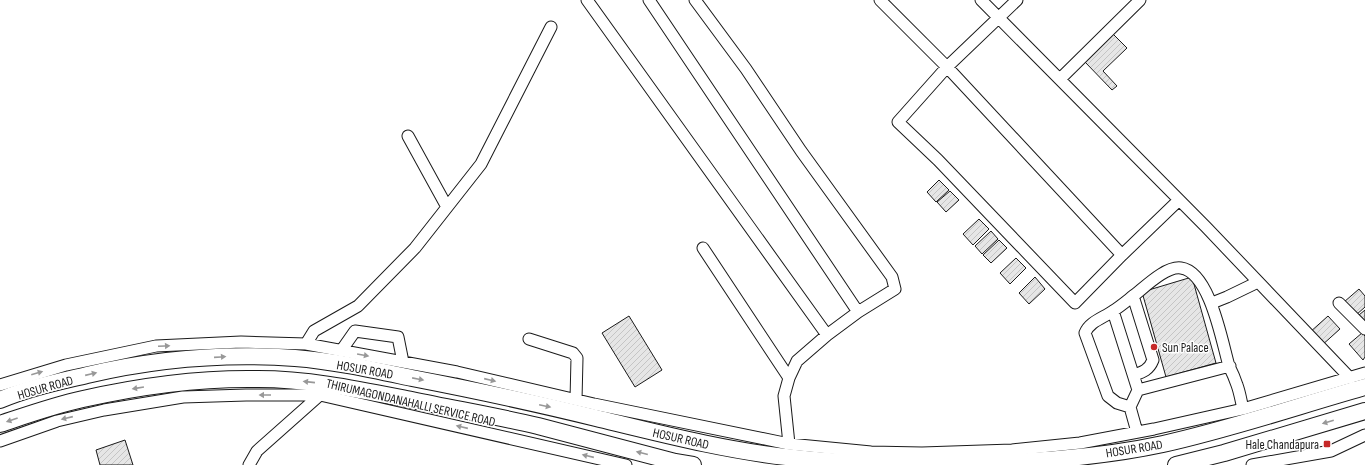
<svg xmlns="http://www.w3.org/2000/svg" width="1365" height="465" font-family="'Sofia Sans Condensed',sans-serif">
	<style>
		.building { fill: url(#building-hatch); stroke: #1a1a1a }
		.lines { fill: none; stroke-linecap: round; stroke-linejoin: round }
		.minor-casing { stroke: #1a1a1a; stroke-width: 13 }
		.highway-casing { stroke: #1a1a1a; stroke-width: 18 }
		.minor { stroke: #fff; stroke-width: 11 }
		.highway { stroke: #fff; stroke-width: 16 }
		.oneway { fill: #989898 }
		.poi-dot { fill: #c62828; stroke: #fff; stroke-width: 1.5 }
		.labels { text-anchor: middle; stroke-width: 3; stroke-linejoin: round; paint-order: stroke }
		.poi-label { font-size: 13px; fill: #1a1a1a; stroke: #fff; text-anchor: start }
		.street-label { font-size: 13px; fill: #1a1a1a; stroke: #fff }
	</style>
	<defs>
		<pattern id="building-hatch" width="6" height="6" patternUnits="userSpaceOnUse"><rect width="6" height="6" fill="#e6e6e6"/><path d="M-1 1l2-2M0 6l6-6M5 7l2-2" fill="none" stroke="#c5c5c5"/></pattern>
	</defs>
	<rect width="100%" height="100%" fill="#fff"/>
	<path class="building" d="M1113,34L1127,48L1103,71L1117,86L1112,90L1085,62Z
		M939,180L949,190L936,202L927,192Z
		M950,191L959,200L946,212L937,202Z
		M979,219L989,229L973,245L963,234Z
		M991,231L998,239L982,254L975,246Z
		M999,240L1007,248L991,263L983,255Z
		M1016,258L1026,268L1010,284L1000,273Z
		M1035,277L1045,289L1029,304L1019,293Z
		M1192,277L1216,363L1166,377L1142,292Z
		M1359,289L1365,296V307L1356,315L1344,302Z
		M1365,310V321L1359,315Z
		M629,316L662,370L635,387L602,333Z
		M1328,316L1340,329L1321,346L1309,333Z
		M1362,333L1365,336V357L1363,360L1349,344Z
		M125,440L133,465H100L96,450Z"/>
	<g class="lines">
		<defs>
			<path id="minor" d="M587,0L827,335
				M649,0L858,312
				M695,0L746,69L801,151L892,277L895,289L858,312L827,335L797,361L789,378L784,396L789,444
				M880,0L947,67L898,122L938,160L1075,303L1122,255
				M981,0L1206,227L1350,378
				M1017,0L947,67L1122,255L1179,200
				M1060,79L1140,0
				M408,136L447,207
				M703,248L789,378
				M1133,296L1153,360C1149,370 1143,372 1134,375
				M1212,303L1227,297L1258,282
				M1339,303L1365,329
				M1113,311L1138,390L1130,407L1137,432
				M529,339L573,353L577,358L576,400
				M306,344L314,331L358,306L415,248L481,164L551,27
				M341,351L355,331L398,337L403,362
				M0,385L66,365L156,346L241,342L306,344L457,372L594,404L789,444L871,452L922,453L1012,450L1080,443L1154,429L1243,409L1365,373
				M1138,390L1230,366
				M1130,407L1117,403L1108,396L1085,333C1089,322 1103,318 1113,311C1121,306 1129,299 1137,293C1148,284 1167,266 1181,268C1210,272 1222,342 1229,366C1232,372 1235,379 1237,385C1240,393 1241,401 1243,409
				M0,441L57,421L104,410L183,397L246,395H320L626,465
				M249,465L257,451L320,395
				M1252,465L1331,451L1365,435"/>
			<path id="highway" d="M0,400C28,388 58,382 87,375C155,359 225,353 295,358C334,361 374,370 412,378C474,390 535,403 596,418C662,434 727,451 795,458C850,464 906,465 962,464C1029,462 1098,458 1163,444C1231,429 1298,406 1365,387
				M0,424C27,415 55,405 83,399C140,386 199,378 258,379C310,379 361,390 412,400C454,409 496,416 538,426C584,438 629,450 675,462L693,465
				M1176,465L1224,453L1365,411"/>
		</defs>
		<use href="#minor" class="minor-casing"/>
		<use href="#highway" class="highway-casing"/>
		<use href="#minor" class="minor"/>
		<use href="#highway" class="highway"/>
	</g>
	<defs><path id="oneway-solid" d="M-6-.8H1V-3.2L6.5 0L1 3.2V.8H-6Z"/></defs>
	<g class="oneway">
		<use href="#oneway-solid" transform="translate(164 346) rotate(-3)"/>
		<use href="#oneway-solid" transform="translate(363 355) rotate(10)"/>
		<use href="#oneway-solid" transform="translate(220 357) rotate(-4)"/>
		<use href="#oneway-solid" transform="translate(37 373) rotate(-16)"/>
		<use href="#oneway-solid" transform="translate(91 374) rotate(-13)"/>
		<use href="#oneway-solid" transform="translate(418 379) rotate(11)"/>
		<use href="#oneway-solid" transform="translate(490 380) rotate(13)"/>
		<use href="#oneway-solid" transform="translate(309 382) rotate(-174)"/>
		<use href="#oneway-solid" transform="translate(138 388) rotate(171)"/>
		<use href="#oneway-solid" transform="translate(265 395) rotate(-180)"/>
		<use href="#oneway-solid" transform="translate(545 406) rotate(12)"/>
		<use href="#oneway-solid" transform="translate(67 418) rotate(167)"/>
		<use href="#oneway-solid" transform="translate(12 420) rotate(161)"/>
		<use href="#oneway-solid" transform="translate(1328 422) rotate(164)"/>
		<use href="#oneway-solid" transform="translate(462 427) rotate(-167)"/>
		<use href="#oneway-solid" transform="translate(642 453) rotate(-166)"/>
		<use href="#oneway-solid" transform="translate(588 456) rotate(-167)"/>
	</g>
	<g class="poi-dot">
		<circle cx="1154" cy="347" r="4"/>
		<rect x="1323" y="440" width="8" height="8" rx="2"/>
	</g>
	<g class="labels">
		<g class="poi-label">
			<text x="1162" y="352">Sun Palace</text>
			<text x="1319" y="449" text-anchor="end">Hale Chandapura</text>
		</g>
		<g class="street-label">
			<text transform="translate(365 369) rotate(10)" y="5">HOSUR ROAD</text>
			<text transform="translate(45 387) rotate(-16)" y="5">HOSUR ROAD</text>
			<text transform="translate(411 402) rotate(13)" y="5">THIRUMAGONDANAHALLI SERVICE ROAD</text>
			<text transform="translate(681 438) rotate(13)" y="5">HOSUR ROAD</text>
			<text transform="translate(1134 448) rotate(-9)" y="5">HOSUR ROAD</text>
		</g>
	</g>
</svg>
